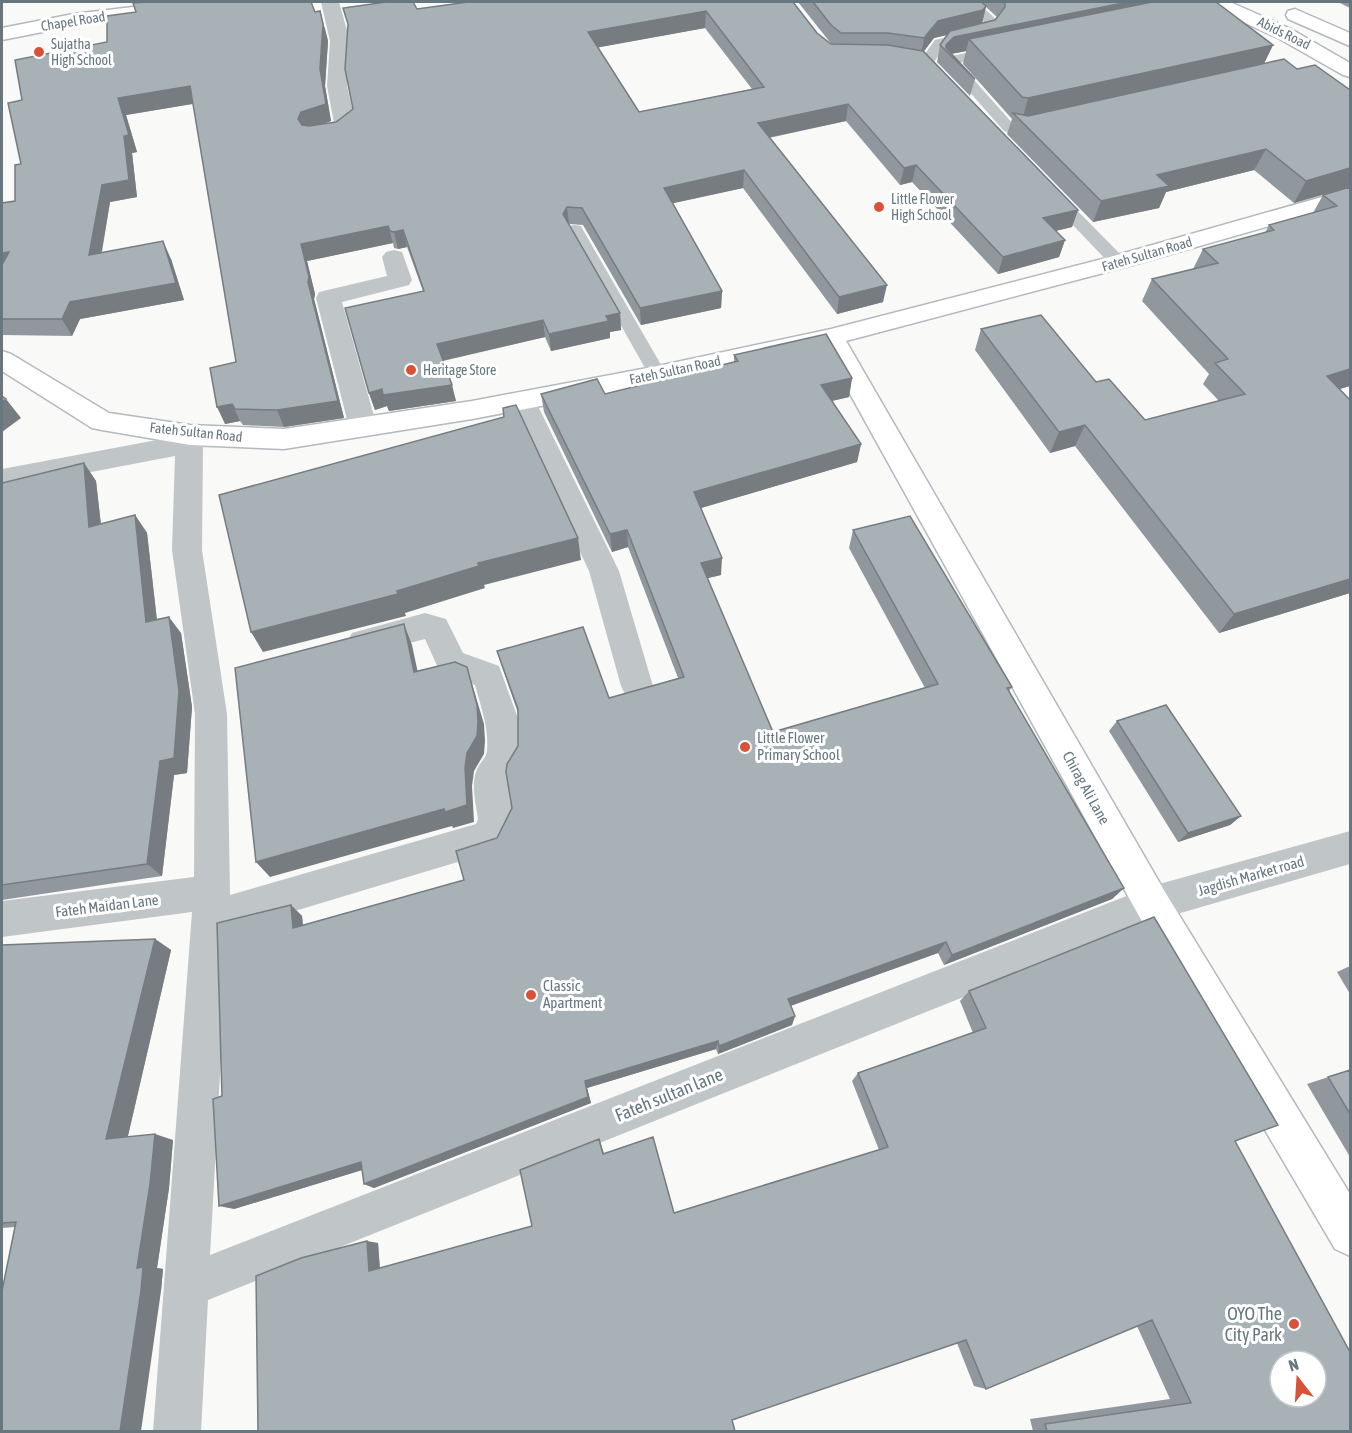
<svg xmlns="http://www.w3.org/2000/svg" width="1352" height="1433" font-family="'Asap Condensed',sans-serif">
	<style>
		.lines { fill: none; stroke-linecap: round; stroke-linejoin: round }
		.secondary-casing { stroke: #b3b9bd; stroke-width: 3 }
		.primary-casing { stroke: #b2b8bb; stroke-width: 3 }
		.lane { fill: #c0c5c8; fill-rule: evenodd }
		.street { fill: #c0c5c8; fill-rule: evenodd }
		.secondary { fill: #fff; fill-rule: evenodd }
		.primary { fill: #fff; fill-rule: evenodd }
		.wall { fill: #90989d; fill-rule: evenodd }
		.shaded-wall { fill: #767c7f }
		.building { fill: #a8b1b6; stroke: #767c7f; stroke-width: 1.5; fill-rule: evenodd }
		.poi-dot { fill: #d95238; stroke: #fff; stroke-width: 2 }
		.labels { text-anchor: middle; stroke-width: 6; stroke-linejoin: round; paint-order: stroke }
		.far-street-label { font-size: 14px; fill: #667780; stroke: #fff }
		.far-poi-label { font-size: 14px; fill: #667780; stroke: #fff; text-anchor: start }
		.poi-label { font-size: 15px; fill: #667780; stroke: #fff; text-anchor: start }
		.street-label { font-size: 15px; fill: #667780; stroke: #fff }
		.near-street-label { font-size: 18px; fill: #667780; stroke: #fff }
		.near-poi-label { font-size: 18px; fill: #667780; stroke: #fff; text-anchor: end }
	</style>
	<rect width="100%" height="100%" fill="#f9f9f8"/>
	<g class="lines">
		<defs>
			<path id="secondary" d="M176,2H226L224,6L217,8L73,26L2,40V28L73,14Z
				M1350,189V203L1126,267L846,341L1165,892L1350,1194V1256L1335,1249L1139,916L824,347L658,384L472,419L284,449L190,445L102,430L92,428L2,371V351L11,354L109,413L190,425L284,429L472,401L658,366L831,329L1110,257Z"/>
			<path id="primary" d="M1206,2H1230L1291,29L1350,63V77L1343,75L1278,38L1208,6Z
				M1295,9L1350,33V46L1288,19L1286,15L1288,11Z"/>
		</defs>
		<use href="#secondary" class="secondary-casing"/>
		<use href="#primary" class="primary-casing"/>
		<path class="lane" d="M963,2H977L999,22L990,35L945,46L934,62L951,81L944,85L939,84L919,62L935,40L980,29L985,23Z
			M997,47L1002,48L1004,51L1002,54L959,63L1014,125C1025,127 1034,121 1044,124L1047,127L1044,130L1021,136L1004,131L944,63L951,56Z
			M1053,190L1059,192L1124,258L1127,262L1124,266H1112L1047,198L1045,195L1047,192Z
			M575,225L581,226L583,230L667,375L665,380L658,381L651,380L649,375L567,230L569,226Z"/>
		<path class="street" d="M321,2H339L350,41L347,86L356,125C346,139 324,143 308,140L305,135L308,130L334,123L327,86L330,41Z
			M394,250L402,252L412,280L409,285L342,302L377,427L373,434L363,437L353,434L349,427L316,298L319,292L387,276L382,257L386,252Z
			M522,391L531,393L535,400L619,571L653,686L648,696L637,700L626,696L621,686L589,571L509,400L513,393Z
			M189,434L199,437L203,444L202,550L227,714L230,895L476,824L478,819C476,804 471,787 476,772C478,764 486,759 487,751C489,728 481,707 475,685L439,670L425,639L363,655L352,651L347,642L352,633L425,613L446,619L463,653L499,666L520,724L521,741L520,760L509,777L508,786L514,820L501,849L228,931L210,1255L1152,886L1350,831V864L1153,921L208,1300L201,1432H153L192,912L2,937V901L194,877L195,714L172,550L175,456L2,489V469Z"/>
		<use href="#secondary" class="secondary"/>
		<use href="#primary" class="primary"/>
	</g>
	<path class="wall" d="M793,2L817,33L832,44L829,41L798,2H1150L1273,45L1264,63L1297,69L1350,90V386L1339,389L1350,593L1219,633L1075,446L1050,453L975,350L981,329L1096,382L1145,420L1219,401L1203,384L1209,374L1142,301L1152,279L1193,269L1203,249L1265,233L1269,225L1313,213L1323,195L1350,187L1294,203L1254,170L1166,192L1159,208L1093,222L1007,134L1012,119L963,64L966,51L951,54L975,79L970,96L937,62L940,45L948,35L934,38L924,51L1078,210L1072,227L1056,231L1065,240L1059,257L998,274L912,182L900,185L846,121L769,138L883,302L837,314L743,188L673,203L722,291L721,308L641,325L583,225L569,224L620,313L621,330L610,332V338L551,351L545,337L443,361L456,401L389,411L387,406L375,410L369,393L423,291L407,247L398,249L394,248L393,243L307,261L315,294L314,299L344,418L284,427L243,425L240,421L225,424L236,362L193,104L126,115L137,152L132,153L137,197L110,202L102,252L171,259L184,300L80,319L72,336L2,335V203L15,201L21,164L22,100L107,42L136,12H315L325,28L328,41L325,86L331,121L324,124L336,122L353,109L417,9ZM986,7L997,17L995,20L982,24ZM705,28L752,89L639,112L598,47Z
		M1338,2H1350V8Z
		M734,355L852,378L849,397L832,401L861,444L857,462L701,508L721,575L707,578L773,732L925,688L849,548L853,530L1012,687L1009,691L1124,888L1112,899L944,965L938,953L791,1005L795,1016L792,1025L718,1054L716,1049L587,1088L591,1103L374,1188L364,1184L362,1170L234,1209L222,1096L291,905L302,916L303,925L464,880L497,838L512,808L518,746V713L502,667L497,651L609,698L678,678L628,547L612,552L544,412L541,394H605L734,362Z
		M84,463L96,481L101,524L135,515L147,533L157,620L181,633L192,707L187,773L174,775L162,876L2,900V483Z
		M1117,721L1241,816L1230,825L1178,842L1109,731Z
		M155,939L171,950L128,1136L173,1140L169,1188L157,1268L163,1269L161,1291L15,1227L2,1228V945Z
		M1350,966V994L1337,972Z
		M969,991L1235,1141L1350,1431H1033L1030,1419L1170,1399L1137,1326L986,1389L974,1386L957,1343L258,1431L378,1243L380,1268L532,1226L599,1139L604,1153L674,1213L879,1150L852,1081L858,1073L973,1033L960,1001Z
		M1350,1070V1157L1307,1084Z"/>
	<path class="shaded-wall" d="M1128,2H1150L1146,13L969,39L966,51L951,54L945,49L946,45L954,37Z
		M986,6L982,23L979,27L934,38L921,55L924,38L938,21Z
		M320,11L328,41L325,86L331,121L306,129L298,119Z
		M706,11L705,28L590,49L588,32Z
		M1273,45L1261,70L1022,121L1028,98Z
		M190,86L197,103L126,115L137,152L132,153L137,197L110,202L98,272L89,255L102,185L124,136L118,98Z
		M848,104L846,121L756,140L758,123Z
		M1266,149L1254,170L1166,192L1159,208L1093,222L1101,201L1157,175Z
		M916,165L912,182L900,185L904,168Z
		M1350,168V185L1349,187L1294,203L1306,181Z
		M744,170L743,188L665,205L664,188Z
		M567,207L569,224L563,214Z
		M1078,210L1072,227L1037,235L1043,218Z
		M388,226L393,243L307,261L315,294L314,299L344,418L284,427L277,410L308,282L301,244Z
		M403,230L407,247L398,249L394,232Z
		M1065,240L1059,257L998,274L1003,257Z
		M163,241L171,259L184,300L80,319L72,336L62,319L70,302Z
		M9,252L2,272V253Z
		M887,285L883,302L837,314L839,297Z
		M722,291L721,308L641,325L640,308Z
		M620,313L621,330L610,332V338L551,351L549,334L606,316Z
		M543,320L545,337L441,361L437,344Z
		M1350,369V386L1312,397L1327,376Z
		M852,378L849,397L818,404L821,385Z
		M452,385L456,401L389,411L387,406L375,410L369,393L382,389Z
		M6,399L21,418L2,432V402Z
		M232,404L240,421L225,424L217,407Z
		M1085,425L1075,446L1050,453L1059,432Z
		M861,444L857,462L694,510V492Z
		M84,463L96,481L103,545L89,527Z
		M135,515L147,533L159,639L146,622Z
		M627,530L628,547L612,552L610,534Z
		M578,538L581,560L484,585L485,588L405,613L406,616L263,652L251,632L397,591L478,563Z
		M722,558L721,575L700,580L701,563Z
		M1350,579V593L1219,633L1234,614Z
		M169,617L181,633L192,707L187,773L174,775L162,876L147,864Z
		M404,624L412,645L422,692L414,672Z
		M467,667L484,724L485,741L484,754L474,771L472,786L474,822L453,828L452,826L270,877L256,862L465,768Z
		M1241,816L1230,825L1178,842L1188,833Z
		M1124,888L1112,899L944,965L952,955Z
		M291,905L302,916L304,939L293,928Z
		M155,939L171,950L126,1144L106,1139Z
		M946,942L938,953L785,1008L788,999Z
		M795,1016L792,1025L718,1054L719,1046Z
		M718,1041L716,1049L587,1088L591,1103L374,1188L364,1184L585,1081Z
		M155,1134L173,1140L169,1188L157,1268L163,1269L161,1291L141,1431H120L137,1268Z
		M361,1162L372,1167L234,1209L219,1206Z
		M367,1241L378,1243L380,1273L369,1271Z"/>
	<path class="building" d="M147,2H311L315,12L320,11L323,24L320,69L326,104L301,112L298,119L302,125L309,126L336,122L353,109L345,69L348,24L343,8L386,2H413L417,9L468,2H793L817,33L831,44L888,45L923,51L1078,210L1043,218L1065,240L1003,257L916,165L904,168L848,104L758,123L887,285L839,297L744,170L664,188L722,291L640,308L582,208L567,207L563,214L620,313L606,316L609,321L549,334L543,320L437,344L452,385L383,395L382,389L369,393L345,308L424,291L403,230L394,232L390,231L388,226L301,244L309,277L308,282L338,401L277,410L235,409L232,404L217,407L210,368L236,362L190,86L118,98L129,135L124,136L129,180L102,185L89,255L163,241L176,283L70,302L62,319H2V265L9,252L2,253V203L15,201V165L21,164L8,103L22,100L15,60L107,42V16L136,12L133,3ZM706,11L764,87L639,112L588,32Z
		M813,2H981L986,6L983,10L938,21L924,38L888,33H841L831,25Z
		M1002,2H1128L954,37L946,45V48L975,79L940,45L950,31L995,20L1005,7V4Z
		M1152,2H1216L1273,45L1028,98L1022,97L969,39Z
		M1284,59L1297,69L1315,65L1350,90V168L1306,181L1266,149L1157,175L1169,186L1101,201L1013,113L1028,116Z
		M1350,187V369L1327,376L1350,400V579L1234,614L1085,425L1059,432L981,329L1041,315L1096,382L1109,379L1145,420L1245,394L1215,363L1228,359L1152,279L1218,263L1203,249L1274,230L1269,225L1337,206L1323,195Z
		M826,334L852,378L821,385L861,444L694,492L722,558L701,563L773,732L938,684L853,530L910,516L1012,687L1007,688L1124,888L952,955L946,942L788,999L795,1016L719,1046L718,1041L585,1081L588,1097L364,1184L361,1162L219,1206L213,1099L222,1096L217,923L291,905L293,928L464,880L456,851L497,838L512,808L506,772L507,764L518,746V709L497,651L583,627L609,698L684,677L627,530L610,534L541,394L597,379L605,394L738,361L734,355Z
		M2,396L6,399L2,402Z
		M516,405L578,538L478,563L479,566L397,591L398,594L251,632L219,495L504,417L503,408Z
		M84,463L89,527L135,515L146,622L169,617L179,691L174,758L160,761L147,864L2,885V483Z
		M404,624L414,672L455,662L467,667L477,705L478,722L477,736L467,753L465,768L467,805L445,812L444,809L256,862L235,668Z
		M1166,705L1241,816L1188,833L1117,721Z
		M1154,917L1278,1125L1235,1141L1350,1352V1431H1047L1045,1424L1191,1403L1152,1320L986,1389L966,1340L732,1420L735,1431H258L256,1276L301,1258L367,1241L369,1271L532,1226L520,1170L599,1139L603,1154L653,1137L674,1213L888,1147L858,1073L986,1028L969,991ZM1280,1361H1316V1397H1280Z
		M155,939L106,1139L155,1134L150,1184L137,1268L143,1267L141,1291L120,1431H2V1291L16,1222L2,1223V945Z
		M1350,1070V1114L1328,1077Z"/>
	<g class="poi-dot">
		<circle cx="39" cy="52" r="6"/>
		<circle cx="879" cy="207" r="6"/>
		<circle cx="411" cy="370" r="6"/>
		<circle cx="745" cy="747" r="6"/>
		<circle cx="531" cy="995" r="6"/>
		<circle cx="1294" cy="1324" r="6"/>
	</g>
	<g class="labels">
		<g class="far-street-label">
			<text transform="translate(73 21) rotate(-9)" y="5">Chapel Road</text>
			<text transform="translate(1284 33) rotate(26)" y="5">Abids Road</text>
			<text transform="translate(1147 254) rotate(-16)" y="5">Fateh Sultan Road</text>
			<text transform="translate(675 370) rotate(-12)" y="5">Fateh Sultan Road</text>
			<text transform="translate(196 432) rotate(6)" y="5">Fateh Sultan Road</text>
		</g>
		<g class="far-poi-label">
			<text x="51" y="49">Sujatha<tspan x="51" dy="16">High School</tspan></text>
			<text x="891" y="204">Little Flower<tspan x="891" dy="16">High School</tspan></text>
			<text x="423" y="375">Heritage Store</text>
		</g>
		<g class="poi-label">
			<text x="757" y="743">Little Flower<tspan x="757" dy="17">Primary School</tspan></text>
			<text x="543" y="991">Classic<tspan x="543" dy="17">Apartment</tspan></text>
		</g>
		<g class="street-label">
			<text transform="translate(1086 788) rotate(61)" y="5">Chirag Ali Lane</text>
			<text transform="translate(1251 876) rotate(-16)" y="5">Jagdish Market road</text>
			<text transform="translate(107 906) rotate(-7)" y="5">Fateh Maidan Lane</text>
		</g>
		<g class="near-street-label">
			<text transform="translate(669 1095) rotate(-22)" y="6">Fateh sultan lane</text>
		</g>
		<g class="near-poi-label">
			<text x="1282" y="1320">OYO The<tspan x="1282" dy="21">City Park</tspan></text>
		</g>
	</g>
	<rect width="1352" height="1433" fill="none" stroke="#667780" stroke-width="6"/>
	<g transform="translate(1298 1379) rotate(343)"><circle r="28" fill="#ffffff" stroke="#c2c9cc" stroke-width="1.5"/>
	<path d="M0-4.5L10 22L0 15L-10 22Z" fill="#d95238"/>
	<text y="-9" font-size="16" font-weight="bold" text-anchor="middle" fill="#667780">N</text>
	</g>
</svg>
